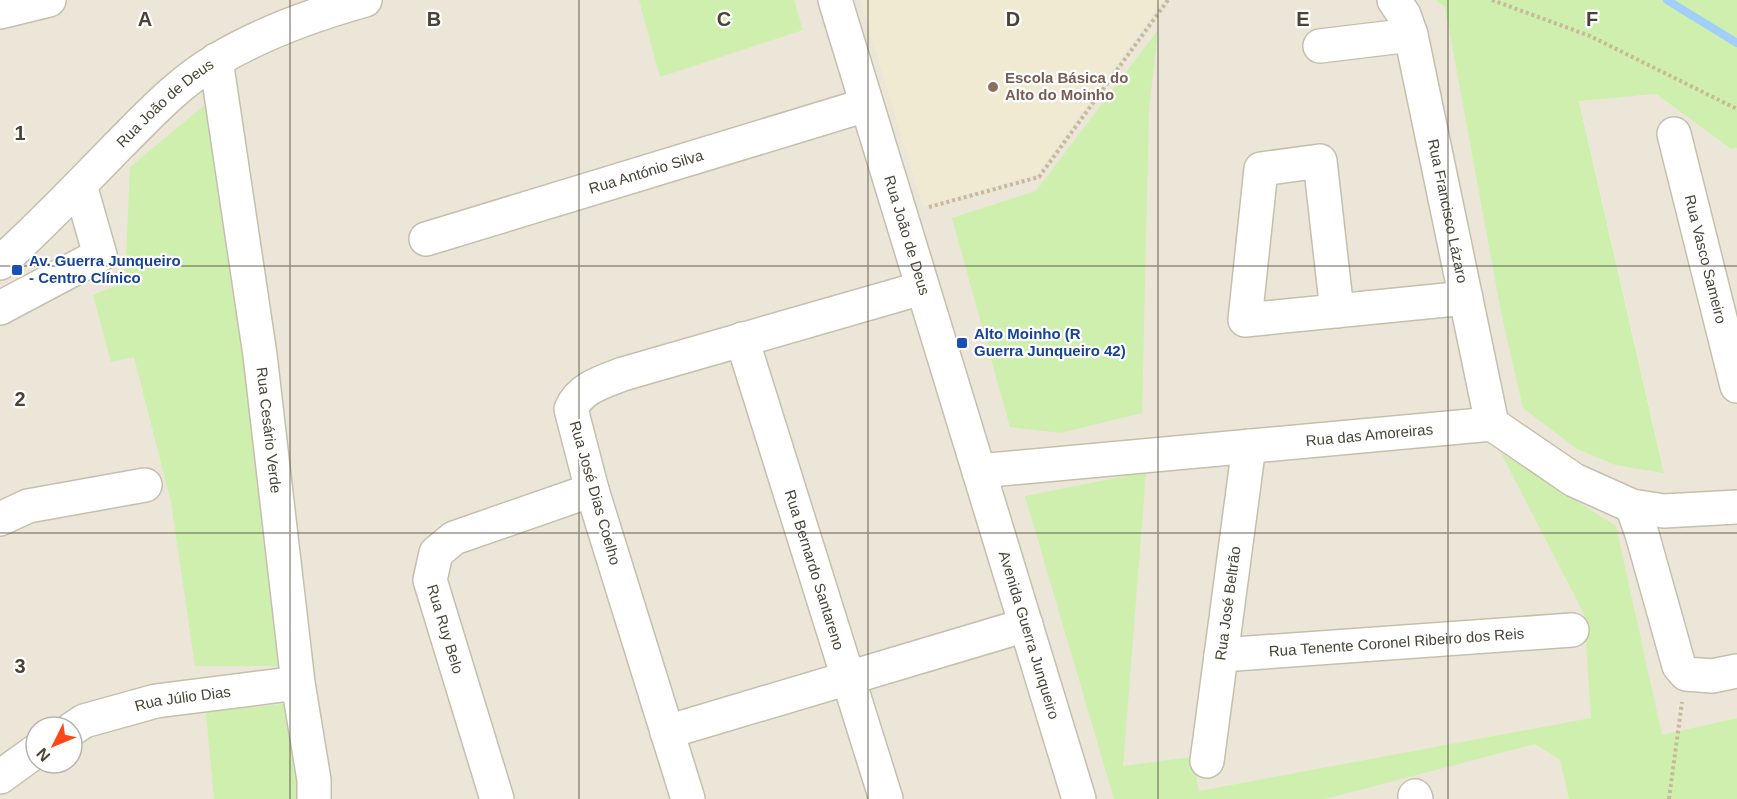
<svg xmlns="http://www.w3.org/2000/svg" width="1737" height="799" viewBox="0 0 1737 799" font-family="Helvetica,sans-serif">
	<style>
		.residential { fill: #ebe6d7; fill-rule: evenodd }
		.education { fill: #f1ead2 }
		.green { fill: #ceefae }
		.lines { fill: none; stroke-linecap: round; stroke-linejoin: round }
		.stream { stroke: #a0d0f9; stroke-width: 8 }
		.minor-casing { stroke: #c6bfad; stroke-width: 36 }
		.path { stroke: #c7b99a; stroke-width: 4; stroke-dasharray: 3 3; stroke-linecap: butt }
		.minor { stroke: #fff; stroke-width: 33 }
		.grid { fill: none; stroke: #4b4436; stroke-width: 1.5; stroke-opacity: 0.55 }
		.education-dot { fill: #8d6e63; stroke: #fff; stroke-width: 2 }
		.transit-dot { fill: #1a4fb4; stroke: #fff; stroke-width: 2 }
		.labels { text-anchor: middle; stroke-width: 4.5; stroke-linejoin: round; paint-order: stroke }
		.education-label { font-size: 15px; font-weight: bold; fill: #785e54; stroke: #fff; text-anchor: start }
		.street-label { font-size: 15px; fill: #4b4436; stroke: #fff }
		.transit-label { font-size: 15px; font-weight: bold; fill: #164399; stroke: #fff; text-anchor: start }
		.grid-label { font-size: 20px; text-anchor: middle; font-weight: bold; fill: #4b4436; stroke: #fff; stroke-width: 4.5; stroke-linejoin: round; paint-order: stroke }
	</style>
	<rect width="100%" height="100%" fill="#f6f3e9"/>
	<!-- residential -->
	<path class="residential" d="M 0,0 L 1435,0 L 1445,7 L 1664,472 L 1579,100 L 1656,94 L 1731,149 L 1737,148 L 1737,718 L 1561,760 L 1569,799 L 0,799 ZM 36,727 L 72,727 L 72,763 L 36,763 Z"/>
	<!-- education -->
	<path class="education" d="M 860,0 L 1163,0 L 1037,174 L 923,207 Z"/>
	<!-- green -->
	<path class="green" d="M 639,0 L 794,0 L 803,30 L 660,77 Z
		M 1435,0 L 1737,0 L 1737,148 L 1731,149 L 1656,94 L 1579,101 L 1664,473 L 1616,465 L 1577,449 L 1523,408 L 1501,312 L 1445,7 Z
		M 1158,30 L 1149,109 L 1142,413 L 1060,433 L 1010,427 L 952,218 L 1036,191 Z
		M 224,89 L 289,666 L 195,666 L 171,502 L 134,357 L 111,362 L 93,295 L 125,282 L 130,167 Z
		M 1501,453 L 1616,526 L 1662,735 L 1737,718 L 1737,799 L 1569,799 L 1560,760 L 1535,744 L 1325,799 L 1114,799 L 1025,496 L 1146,472 L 1123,766 L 1192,757 L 1199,791 L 1591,718 L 1584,614 Z
		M 284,704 L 292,730 L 300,799 L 214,799 L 206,712 Z"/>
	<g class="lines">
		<!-- stream -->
		<path class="stream" d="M 1667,0 L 1737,43"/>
		<!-- minor casing -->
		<g class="minor-casing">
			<g id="minor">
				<path id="s1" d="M 835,0 L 1079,799"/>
				<path id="s2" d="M 1394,0 L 1404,15 L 1411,35 L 1492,424"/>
				<path d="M 0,12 L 49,0"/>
				<path d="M 1320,46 L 1411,35"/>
				<path id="s3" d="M 216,60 L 260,355 L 298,683 L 314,780 L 314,799"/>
				<path id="s4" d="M 1674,134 L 1737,386"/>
				<path id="s5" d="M 426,239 L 866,105"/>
				<path id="s6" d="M 0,263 C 41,226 79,186 117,147 C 148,116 179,82 217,60 C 262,33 315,14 365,0"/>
				<path d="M 0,308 L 100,255 L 80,185"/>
				<path d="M 1337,311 L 1320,161 L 1261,169 L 1245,320 L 1466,298"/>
				<path id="s7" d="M 742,339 L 886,799"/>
				<path id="s8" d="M 979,471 L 1492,424 L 1574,480 L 1632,506 L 1664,511 L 1737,507"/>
				<path d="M 1632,506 L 1642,534 L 1679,666 L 1686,674 L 1712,676 L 1737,671"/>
				<path d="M 0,519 L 28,506 L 145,485"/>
				<path id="s9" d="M 1221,655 L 1572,630"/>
				<path id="s10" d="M 72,729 L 84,721 L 156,701 L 298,683"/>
				<path d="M 667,732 L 1026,625"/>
				<path id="s11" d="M 1207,761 L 1249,446"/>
				<path d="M 0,777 L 36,751"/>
				<path d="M 1415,796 L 1416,799"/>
				<path d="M 497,799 L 430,580 L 436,553 L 454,538 L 592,490"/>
				<path d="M 688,799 L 592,490 L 571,409 C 580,388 602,382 623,374 L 922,288"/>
			</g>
		</g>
		<!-- path -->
		<path class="path" d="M 1492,0 L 1590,36 L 1737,109
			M 929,207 L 1039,177 L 1168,0
			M 1669,799 L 1682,702"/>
		<!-- minor -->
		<use href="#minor" class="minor"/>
	</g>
	<!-- grid -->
	<path class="grid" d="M 290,0 L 290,799M 579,0 L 579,799M 868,0 L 868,799M 1158,0 L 1158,799M 1448,0 L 1448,799M 0,266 L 1737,266M 0,533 L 1737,533"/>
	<!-- markers -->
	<circle class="education-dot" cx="993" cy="87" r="6"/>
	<g class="transit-dot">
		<rect x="11" y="264" width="12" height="12" rx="3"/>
		<rect x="956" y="337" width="12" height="12" rx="3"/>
	</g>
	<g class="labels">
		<!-- education labels -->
		<g class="education-label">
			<text x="1005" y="83">Escola Básica do<tspan x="1005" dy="17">Alto do Moinho</tspan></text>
		</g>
		<!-- street labels -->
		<g class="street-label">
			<text dy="5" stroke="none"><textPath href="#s6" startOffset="230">Rua João de Deus</textPath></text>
			<text dy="5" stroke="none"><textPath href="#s5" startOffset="230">Rua António Silva</textPath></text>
			<text dy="5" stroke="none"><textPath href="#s2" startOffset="219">Rua Francisco Lázaro</textPath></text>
			<text dy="5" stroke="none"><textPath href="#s1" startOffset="246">Rua João de Deus</textPath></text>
			<text dy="5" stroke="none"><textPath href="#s4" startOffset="129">Rua Vasco Sameiro</textPath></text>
			<text dy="5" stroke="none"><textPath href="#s3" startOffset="374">Rua Cesário Verde</textPath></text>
			<text dy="5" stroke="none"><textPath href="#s8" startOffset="392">Rua das Amoreiras</textPath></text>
			<text transform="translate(595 493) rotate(74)" y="5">Rua José Dias Coelho</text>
			<text dy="5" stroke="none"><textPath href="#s7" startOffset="242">Rua Bernardo Santareno</textPath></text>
			<text dy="5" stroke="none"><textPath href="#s11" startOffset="159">Rua José Beltrão</textPath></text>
			<text transform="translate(445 629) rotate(73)" y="5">Rua Ruy Belo</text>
			<text dy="5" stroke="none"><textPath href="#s1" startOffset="664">Avenida Guerra Junqueiro</textPath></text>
			<text dy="5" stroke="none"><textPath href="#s9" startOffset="176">Rua Tenente Coronel Ribeiro dos Reis</textPath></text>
			<text dy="5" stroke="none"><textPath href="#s10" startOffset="116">Rua Júlio Dias</textPath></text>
		</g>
		<!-- transit labels -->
		<g class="transit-label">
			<text x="29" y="266">Av. Guerra Junqueiro<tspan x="29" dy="17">- Centro Clínico</tspan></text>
			<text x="974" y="339">Alto Moinho (R<tspan x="974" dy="17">Guerra Junqueiro 42)</tspan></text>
		</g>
	</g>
	<g class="grid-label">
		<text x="145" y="26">A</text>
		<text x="434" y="26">B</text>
		<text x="724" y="26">C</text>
		<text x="1013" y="26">D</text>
		<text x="1303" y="26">E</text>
		<text x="1592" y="26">F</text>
		<text x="20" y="140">1</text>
		<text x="20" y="406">2</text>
		<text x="20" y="673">3</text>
	</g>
	<!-- north arrow -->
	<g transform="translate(54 745) rotate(227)"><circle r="28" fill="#ffffff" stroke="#b7b4af" stroke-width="1.5"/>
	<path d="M0-4.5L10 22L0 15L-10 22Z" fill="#ff4718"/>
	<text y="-9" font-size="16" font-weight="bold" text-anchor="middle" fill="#4b4436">N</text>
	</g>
</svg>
